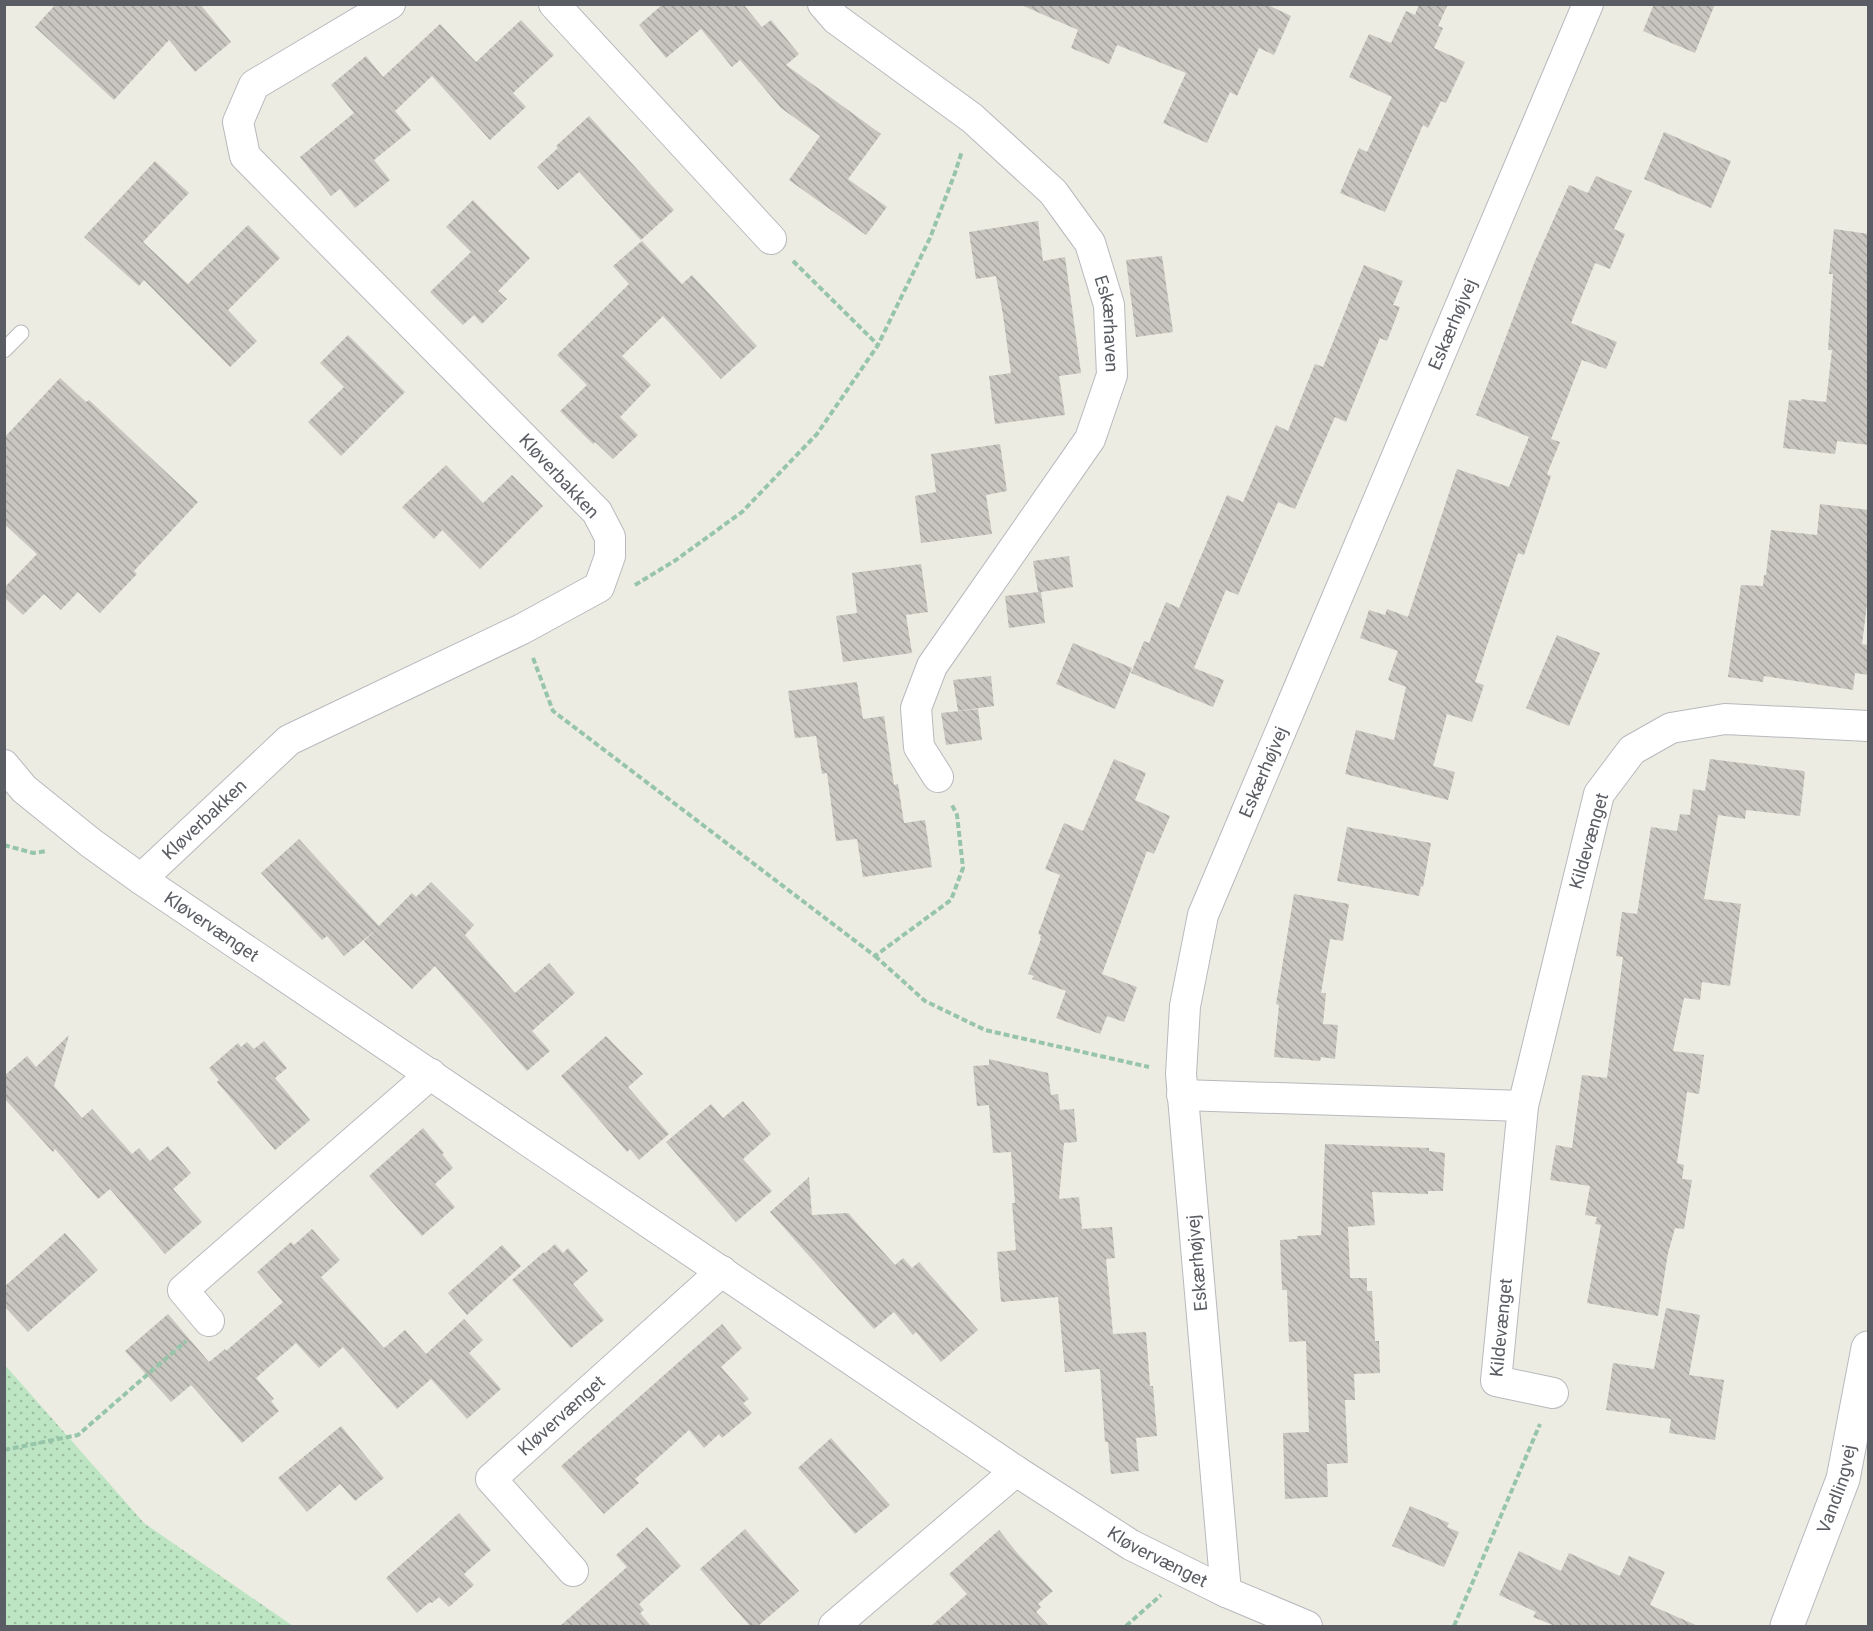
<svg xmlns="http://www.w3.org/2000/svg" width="1873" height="1631" viewBox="0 0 1873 1631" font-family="Roboto,sans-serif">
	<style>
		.grass { fill: url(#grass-dots) }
		.building { fill: url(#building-back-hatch) }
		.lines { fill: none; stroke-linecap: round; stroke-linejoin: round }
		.lane-casing { stroke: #b7b9be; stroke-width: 17 }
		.street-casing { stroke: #b7b9be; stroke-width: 32 }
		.secondary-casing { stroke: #b7bac0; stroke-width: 35 }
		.path { stroke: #97c5aa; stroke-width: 4; stroke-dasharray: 6 3; stroke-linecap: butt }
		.lane { stroke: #fff; stroke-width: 15 }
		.street { stroke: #fff; stroke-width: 30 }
		.secondary { stroke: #fff; stroke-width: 33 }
		.labels { text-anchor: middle; stroke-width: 4.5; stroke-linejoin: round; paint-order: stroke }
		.street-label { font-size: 18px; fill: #5a5d63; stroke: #fff }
	</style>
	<defs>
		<pattern id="grass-dots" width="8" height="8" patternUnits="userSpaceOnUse" patternTransform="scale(1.5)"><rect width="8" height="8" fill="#bee5c3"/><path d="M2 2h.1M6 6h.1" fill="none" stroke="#9dbda2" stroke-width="1.8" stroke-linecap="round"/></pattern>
		<pattern id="building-back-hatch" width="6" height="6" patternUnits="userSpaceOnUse" patternTransform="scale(1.5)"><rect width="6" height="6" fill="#c8c6bf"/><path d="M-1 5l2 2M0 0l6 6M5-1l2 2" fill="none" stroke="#a5a49f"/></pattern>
	</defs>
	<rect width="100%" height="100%" fill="#edece2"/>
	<!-- grass -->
	<path class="grass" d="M 4,1364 L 144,1523 L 293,1626 L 5,1626 Z"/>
	<!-- building -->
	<path class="building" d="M 56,4 L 200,4 L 231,42 L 195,72 L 169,40 L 114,100 L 35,27 Z
		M 663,4 L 743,4 L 762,27 L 771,20 L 799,54 L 786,65 L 881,134 L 848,179 L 887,207 L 866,235 L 789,180 L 820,136 L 781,108 L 740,60 L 732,67 L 701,29 L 666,58 L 639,25 Z
		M 1019,4 L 1266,4 L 1291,16 L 1274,55 L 1259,48 L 1237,96 L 1230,92 L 1207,143 L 1163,123 L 1186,73 L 1117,45 L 1109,64 L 1071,48 L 1078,30 Z
		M 1419,4 L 1448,4 L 1438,26 L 1443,28 L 1434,48 L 1465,62 L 1446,103 L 1441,101 L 1428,128 L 1423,125 L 1385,212 L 1340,193 L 1359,148 L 1367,152 L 1392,97 L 1349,77 L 1369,34 L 1391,43 L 1406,11 L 1415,15 Z
		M 1654,4 L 1715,4 L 1695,53 L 1643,31 Z
		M 521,20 L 554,55 L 513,93 L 526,107 L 490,140 L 432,76 L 395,111 L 411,130 L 374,160 L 390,180 L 355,208 L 340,189 L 331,196 L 300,157 L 354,113 L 331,85 L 366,56 L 383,77 L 440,24 L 476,62 Z
		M 589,116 L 674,210 L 641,240 L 579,172 L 558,190 L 537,167 L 558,148 L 556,146 Z
		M 1664,132 L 1731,161 L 1711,208 L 1644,179 Z
		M 155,161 L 189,193 L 143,242 L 188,284 L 248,225 L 280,258 L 228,310 L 257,341 L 230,367 L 144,280 L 139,286 L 84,237 Z
		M 1596,176 L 1632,191 L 1614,229 L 1625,234 L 1610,269 L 1595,263 L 1571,323 L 1617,342 L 1606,369 L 1582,360 L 1551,439 L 1560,442 L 1547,474 L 1551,476 L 1524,555 L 1518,553 L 1475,682 L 1484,685 L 1472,722 L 1447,714 L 1433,766 L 1455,772 L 1448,800 L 1345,774 L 1356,730 L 1394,740 L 1406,687 L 1388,680 L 1398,651 L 1360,638 L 1369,610 L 1385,615 L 1387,609 L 1408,617 L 1457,469 L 1509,487 L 1529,437 L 1476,415 L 1535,261 L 1569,185 L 1588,193 Z
		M 473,200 L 530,258 L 498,291 L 507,299 L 482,324 L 474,315 L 463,325 L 430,292 L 471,252 L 446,227 Z
		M 1038,221 L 1043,261 L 1065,257 L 1081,373 L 1059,376 L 1065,415 L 995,424 L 989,376 L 1011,373 L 1003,315 L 996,276 L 976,279 L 969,232 Z
		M 1834,229 L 1869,234 L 1869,445 L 1837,441 L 1835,454 L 1783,448 L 1789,400 L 1801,401 L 1801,399 L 1826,402 L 1832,350 L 1828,350 L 1833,274 L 1829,274 Z
		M 642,241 L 682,284 L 692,275 L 757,346 L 721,379 L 663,316 L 622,356 L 651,385 L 620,417 L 638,435 L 613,459 L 595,442 L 593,444 L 560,411 L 587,385 L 557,355 L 629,284 L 613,266 Z
		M 1162,256 L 1173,332 L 1136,337 L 1126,260 Z
		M 1364,265 L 1403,281 L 1393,305 L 1400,307 L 1387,341 L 1380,338 L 1346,422 L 1335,417 L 1295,509 L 1278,502 L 1238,595 L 1226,590 L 1194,668 L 1224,680 L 1213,707 L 1131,673 L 1144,641 L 1149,643 L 1166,602 L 1179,608 L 1227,495 L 1243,502 L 1276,425 L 1288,431 L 1315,364 L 1323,367 Z
		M 348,335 L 405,392 L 341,456 L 308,422 L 344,387 L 320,363 Z
		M 60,378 L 86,402 L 89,400 L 198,502 L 134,571 L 137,574 L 100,613 L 78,592 L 61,610 L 44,594 L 23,615 L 4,597 L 4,588 L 37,554 L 4,524 L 4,438 Z
		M 1000,444 L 1007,491 L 986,495 L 992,534 L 921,543 L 915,496 L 936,492 L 931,454 Z
		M 446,465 L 483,503 L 512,475 L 543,506 L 480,569 L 442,530 L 434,539 L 402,507 Z
		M 1820,504 L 1869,510 L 1869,589 L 1862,644 L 1869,645 L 1869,675 L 1855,673 L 1853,690 L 1764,676 L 1763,682 L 1728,677 L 1741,585 L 1763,586 L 1764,575 L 1766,575 L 1771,530 L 1817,535 Z
		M 1069,556 L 1073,587 L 1041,592 L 1045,623 L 1009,628 L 1005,596 L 1038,592 L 1033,561 Z
		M 921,564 L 928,612 L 906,615 L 912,653 L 843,662 L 836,616 L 857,613 L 852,573 Z
		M 1557,635 L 1600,653 L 1569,726 L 1526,708 Z
		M 1073,643 L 1132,668 L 1115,709 L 1056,684 Z
		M 991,676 L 994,706 L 958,711 L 953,680 Z
		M 857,682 L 863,719 L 884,716 L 894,785 L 898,784 L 904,823 L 925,820 L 932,867 L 863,877 L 857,839 L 836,841 L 827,773 L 822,774 L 816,736 L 795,738 L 788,691 Z
		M 978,709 L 982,740 L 946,745 L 941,713 Z
		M 1114,759 L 1146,773 L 1135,800 L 1170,816 L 1154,854 L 1147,851 L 1102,974 L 1137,987 L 1124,1022 L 1107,1016 L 1100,1034 L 1056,1018 L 1066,991 L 1032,979 L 1034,976 L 1028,974 L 1041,939 L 1040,938 L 1041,935 L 1038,934 L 1060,875 L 1045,869 L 1064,823 L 1083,831 Z
		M 1710,759 L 1804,771 L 1805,773 L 1800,816 L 1746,810 L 1745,819 L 1718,815 L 1704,899 L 1741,904 L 1730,986 L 1702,982 L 1700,1000 L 1684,998 L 1673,1051 L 1704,1055 L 1699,1094 L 1687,1092 L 1677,1163 L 1684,1165 L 1682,1179 L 1692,1180 L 1684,1229 L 1675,1228 L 1668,1253 L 1658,1316 L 1587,1303 L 1601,1225 L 1595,1224 L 1597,1217 L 1585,1215 L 1590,1186 L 1550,1180 L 1556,1145 L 1572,1148 L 1582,1075 L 1607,1078 L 1623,957 L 1616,956 L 1622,912 L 1637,914 L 1651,827 L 1677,831 L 1680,814 L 1690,815 L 1693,789 L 1705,791 Z
		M 1347,827 L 1431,843 L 1423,887 L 1421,886 L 1419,896 L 1337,881 Z
		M 299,839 L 379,926 L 412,893 L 416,897 L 431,882 L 474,925 L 465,935 L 515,993 L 549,963 L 575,993 L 532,1031 L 550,1051 L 527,1071 L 435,966 L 412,989 L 364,941 L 377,929 L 344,956 L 327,936 L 322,940 L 261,873 Z
		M 1294,894 L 1349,904 L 1343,941 L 1330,939 L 1321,993 L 1326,993 L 1323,1024 L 1338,1025 L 1335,1059 L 1321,1057 L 1320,1061 L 1274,1057 L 1279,1005 L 1276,1004 Z
		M 69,1035 L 54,1086 L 82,1118 L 92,1109 L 132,1154 L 139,1148 L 150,1161 L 168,1146 L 191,1173 L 173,1189 L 202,1222 L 165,1254 L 110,1189 L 98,1199 L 55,1149 L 53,1152 L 4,1098 L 4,1076 L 27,1056 L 36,1067 Z
		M 606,1036 L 643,1074 L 628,1087 L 669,1134 L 639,1160 L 630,1149 L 627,1152 L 561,1076 Z
		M 264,1041 L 287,1068 L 275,1078 L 310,1120 L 275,1150 L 217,1082 L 219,1080 L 209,1068 L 238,1043 L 241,1047 L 247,1042 L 254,1049 Z
		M 989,1059 L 1048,1073 L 1051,1095 L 1058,1094 L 1060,1110 L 1074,1109 L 1077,1142 L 1064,1143 L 1059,1199 L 1079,1197 L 1082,1229 L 1112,1227 L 1115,1258 L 1106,1259 L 1113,1334 L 1146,1332 L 1150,1386 L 1153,1386 L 1157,1436 L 1136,1438 L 1139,1471 L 1111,1474 L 1108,1442 L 1105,1442 L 1100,1369 L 1065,1372 L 1058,1297 L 1001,1302 L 997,1252 L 1016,1250 L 1012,1203 L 1015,1203 L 1011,1152 L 993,1153 L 989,1105 L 977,1106 L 973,1066 L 989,1065 Z
		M 743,1101 L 771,1134 L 743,1159 L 772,1191 L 736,1222 L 666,1142 L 711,1104 L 723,1118 Z
		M 423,1128 L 444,1153 L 442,1154 L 453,1168 L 435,1184 L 455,1207 L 422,1236 L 369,1176 Z
		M 1325,1144 L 1429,1148 L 1429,1151 L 1445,1153 L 1443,1191 L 1428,1191 L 1428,1194 L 1372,1192 L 1375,1225 L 1348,1227 L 1350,1278 L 1367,1278 L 1367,1291 L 1372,1291 L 1375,1341 L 1379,1341 L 1380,1373 L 1354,1374 L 1355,1400 L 1345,1400 L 1348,1463 L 1327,1464 L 1328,1497 L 1285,1499 L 1283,1433 L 1309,1432 L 1306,1341 L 1289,1342 L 1287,1290 L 1282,1290 L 1280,1240 L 1297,1239 L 1297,1236 L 1321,1235 Z
		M 809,1177 L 812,1215 L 848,1213 L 895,1265 L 903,1258 L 912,1268 L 919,1262 L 978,1330 L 941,1362 L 916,1332 L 913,1335 L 894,1312 L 874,1329 L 770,1212 Z
		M 312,1229 L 340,1260 L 321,1277 L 384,1348 L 405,1330 L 426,1354 L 464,1319 L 483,1340 L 469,1353 L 501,1389 L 467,1419 L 431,1379 L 397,1409 L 343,1347 L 319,1368 L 296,1343 L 256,1378 L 274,1399 L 271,1401 L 279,1411 L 242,1443 L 191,1385 L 171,1402 L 125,1351 L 168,1314 L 209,1362 L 225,1349 L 226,1351 L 283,1302 L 257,1272 L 291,1242 L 294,1245 Z
		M 65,1233 L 98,1270 L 28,1332 L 4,1306 L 4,1287 Z
		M 555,1244 L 563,1253 L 568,1248 L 588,1271 L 573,1284 L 604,1320 L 571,1348 L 512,1280 L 544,1252 L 545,1253 Z
		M 502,1245 L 521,1266 L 467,1315 L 448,1293 Z
		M 1666,1308 L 1700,1315 L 1689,1375 L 1724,1380 L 1715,1440 L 1669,1433 L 1671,1419 L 1606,1410 L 1613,1363 L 1654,1369 Z
		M 722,1324 L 742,1348 L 721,1367 L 749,1399 L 743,1403 L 752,1413 L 722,1438 L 719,1434 L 704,1448 L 689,1430 L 635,1479 L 639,1483 L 604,1514 L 561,1466 Z
		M 341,1426 L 384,1478 L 355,1501 L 340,1484 L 307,1512 L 278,1478 Z
		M 831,1438 L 890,1505 L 855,1534 L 798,1468 Z
		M 1410,1506 L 1449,1523 L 1447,1527 L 1459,1532 L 1444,1567 L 1392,1546 Z
		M 459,1513 L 491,1550 L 464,1574 L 474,1585 L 449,1607 L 439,1597 L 432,1603 L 430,1602 L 417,1613 L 386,1578 Z
		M 647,1527 L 681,1566 L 639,1604 L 644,1610 L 640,1613 L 651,1626 L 560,1626 L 627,1567 L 616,1555 Z
		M 745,1529 L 799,1591 L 758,1626 L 750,1626 L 700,1569 Z
		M 999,1530 L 1018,1554 L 1053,1591 L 1038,1604 L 1041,1607 L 1036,1612 L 1049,1626 L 931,1626 L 967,1594 L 949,1574 Z
		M 1519,1551 L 1561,1571 L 1569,1553 L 1620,1576 L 1629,1556 L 1665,1572 L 1650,1605 L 1698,1626 L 1555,1626 L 1533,1617 L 1536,1612 L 1499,1595 Z"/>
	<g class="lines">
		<!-- lane casing -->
		<g class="lane-casing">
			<path id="lane" d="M 4,350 L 21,333"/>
		</g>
		<!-- street casing -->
		<g class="street-casing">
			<g id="street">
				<path d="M 554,4 L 771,239"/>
				<path id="s1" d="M 823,4 L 836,19 L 972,118 L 1053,192 L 1090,243 L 1109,305 L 1112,375 L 1090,439 L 932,666 L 916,708 L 919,747 L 938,777"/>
				<path id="s2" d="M 4,765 L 24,789 L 91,843 L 141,879 L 1016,1471 L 1131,1545 L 1226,1592 L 1307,1626"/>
				<path id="s3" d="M 141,879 L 289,740 L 522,629 L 599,587 L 610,556 L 610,537 L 597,512 L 245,156 L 238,122 L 254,85 L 390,4"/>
				<path d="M 1182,1095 L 1523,1106"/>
				<path d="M 209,1321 L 183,1290 L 431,1074"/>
				<path id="s4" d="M 1553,1393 L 1496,1381 L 1523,1106 L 1599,794 L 1632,750 L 1671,728 L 1725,719 L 1868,726"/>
				<path id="s5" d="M 573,1571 L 491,1479 L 722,1271"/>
				<path id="s6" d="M 1226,1592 L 1181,1074 L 1185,1006 L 1203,915 L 1588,4"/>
				<path d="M 834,1626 L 1016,1471"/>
			</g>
		</g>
		<!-- secondary casing -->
		<g class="secondary-casing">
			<g id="secondary">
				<path id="s7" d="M 1787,1626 L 1843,1479 L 1868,1348"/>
			</g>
		</g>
		<!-- path -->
		<path class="path" d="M 793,261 L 878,345
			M 635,585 L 676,560 L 742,512 L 817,434 L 878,345 L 930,238 L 955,173 L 962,151
			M 533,658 L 553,711 L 875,956 L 951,900 L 963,868 L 957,815 L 952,805
			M 4,845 L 33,853 L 47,851
			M 875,956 L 925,1001 L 985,1030 L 1149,1067
			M 4,1450 L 78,1435 L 186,1341
			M 1126,1626 L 1161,1595
			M 1454,1626 L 1540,1424"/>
		<!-- lane -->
		<use href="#lane" class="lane"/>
		<!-- street -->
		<use href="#street" class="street"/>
		<!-- secondary -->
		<use href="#secondary" class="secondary"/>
	</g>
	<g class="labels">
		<!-- street labels -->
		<g class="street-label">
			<text dy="6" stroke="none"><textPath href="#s1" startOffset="444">Eskærhaven</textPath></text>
			<text dy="6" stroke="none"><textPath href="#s6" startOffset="1322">Eskærhøjvej</textPath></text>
			<text transform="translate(559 476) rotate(47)" y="6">Kløverbakken</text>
			<text dy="6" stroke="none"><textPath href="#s6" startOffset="836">Eskærhøjvej</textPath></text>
			<text dy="6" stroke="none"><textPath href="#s3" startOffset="87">Kløverbakken</textPath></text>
			<text transform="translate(1589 841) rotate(-74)" y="6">Kildevænget</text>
			<text dy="6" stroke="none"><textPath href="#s2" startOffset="264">Kløvervænget</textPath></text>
			<text transform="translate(1197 1263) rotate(-95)" y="6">Eskærhøjvej</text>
			<text dy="6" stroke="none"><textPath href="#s4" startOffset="112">Kildevænget</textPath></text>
			<text dy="6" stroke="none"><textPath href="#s5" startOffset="218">Kløvervænget</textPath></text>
			<text dy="6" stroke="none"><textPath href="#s7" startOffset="146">Vandlingvej</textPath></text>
			<text dy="6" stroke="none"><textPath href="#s2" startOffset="1401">Kløvervænget</textPath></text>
		</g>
	</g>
	<!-- border -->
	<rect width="1873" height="1631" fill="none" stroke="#5a5d63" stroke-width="12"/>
</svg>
